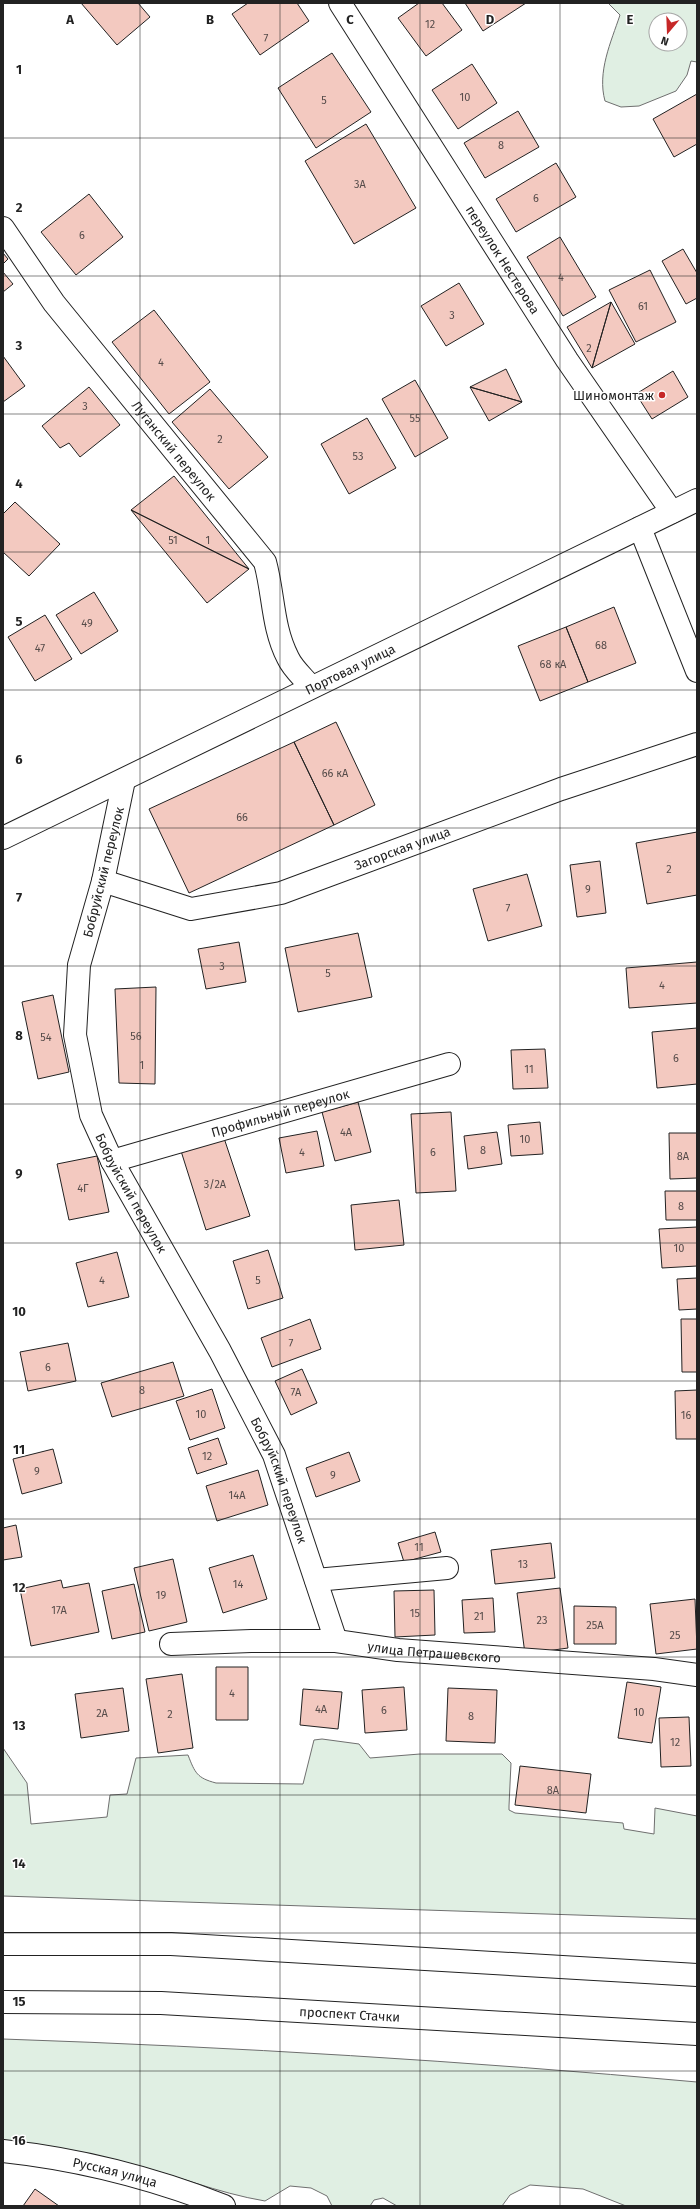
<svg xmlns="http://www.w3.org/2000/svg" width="700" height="2209" viewBox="0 0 700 2209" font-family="'Fira Sans',sans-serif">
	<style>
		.green { fill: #e0efe3; stroke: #6f6f6f; fill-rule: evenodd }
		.building { fill: #f3c9c0; stroke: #222 }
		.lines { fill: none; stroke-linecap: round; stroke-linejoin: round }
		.street-casing { stroke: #222; stroke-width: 24 }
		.primary-casing { stroke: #222; stroke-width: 24 }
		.street { stroke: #fff; stroke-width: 22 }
		.primary { stroke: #fff; stroke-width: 22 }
		.grid { fill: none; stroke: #222; stroke-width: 1; stroke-opacity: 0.55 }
		.poi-dot { fill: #c62828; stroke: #fff; stroke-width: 1.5 }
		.labels { text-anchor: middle; stroke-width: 3; stroke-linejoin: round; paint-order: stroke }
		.number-label { font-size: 11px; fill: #564c4a }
		.street-label { font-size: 13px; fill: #222; stroke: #fff }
		.poi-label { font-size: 13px; fill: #222; stroke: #fff; text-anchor: end }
		.grid-label { font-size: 13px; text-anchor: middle; font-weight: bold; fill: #222; stroke: #fff; stroke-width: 3; stroke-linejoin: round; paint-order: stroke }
	</style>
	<rect width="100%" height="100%" fill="#fff"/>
	<!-- green -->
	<path class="green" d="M 608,3 L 697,3 L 697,62 L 691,61 L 687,75 L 676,91 L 639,106 L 621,107 L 605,101 C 597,72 611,42 620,15 ZM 656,20 L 680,20 L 680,44 L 656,44 Z
		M 322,1739 L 359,1744 L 370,1758 L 420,1754 L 502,1754 L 511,1763 L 509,1806 L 509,1810 L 515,1813 L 623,1823 L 624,1829 L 654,1834 L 655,1808 L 697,1816 L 697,1919 L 3,1896 L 3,1748 L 27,1783 L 31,1824 L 107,1817 L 110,1795 L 127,1794 L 136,1758 L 188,1755 C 195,1773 197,1778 216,1783 L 303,1784 L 314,1740 Z
		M 3,2039 C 235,2047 466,2061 697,2082 L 697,2206 L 626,2206 L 583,2189 L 530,2185 L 510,2195 L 502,2206 L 397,2206 L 383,2198 L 374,2200 L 370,2206 L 332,2206 L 327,2196 L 311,2188 L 290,2186 L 265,2201 C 217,2193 173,2174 127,2163 C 86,2153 45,2146 3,2141 Z"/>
	<!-- building -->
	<path class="building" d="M 81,3 L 138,3 L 150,17 L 117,45 Z
		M 248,3 L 297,3 L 309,21 L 260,55 L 232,14 Z
		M 419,3 L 442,3 L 462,30 L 426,56 L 398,18 Z
		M 465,3 L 526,3 L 483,31 Z
		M 332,53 L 371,112 L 316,148 L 278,88 Z
		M 472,64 L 497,103 L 458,129 L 432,90 Z
		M 697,94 L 697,144 L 674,157 L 653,119 Z
		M 518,111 L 539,147 L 485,178 L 464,143 Z
		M 366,124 L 416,208 L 354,244 L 305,161 Z
		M 556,163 L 576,197 L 516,232 L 496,199 Z
		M 89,194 L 123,237 L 76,275 L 41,232 Z
		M 560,237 L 596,297 L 563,316 L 527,257 Z
		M 683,249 L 697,273 L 697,298 L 686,304 L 662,261 Z
		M 3,253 L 8,259 L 3,264 Z
		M 650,270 L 676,322 L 636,342 L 609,290 Z
		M 3,272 L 13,284 L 3,292 Z
		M 459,283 L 484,324 L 446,346 L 421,306 Z
		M 611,302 L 635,344 L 592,368 Z
		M 611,302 L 592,368 L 567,327 Z
		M 154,310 L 210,382 L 169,414 L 112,342 Z
		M 3,356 L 25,386 L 3,402 Z
		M 506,369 L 522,402 L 470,387 Z
		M 673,371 L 688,397 L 652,419 L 636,394 Z
		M 415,380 L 448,438 L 415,457 L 382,399 Z
		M 89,387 L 120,425 L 80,457 L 69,443 L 60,448 L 42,426 Z
		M 470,387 L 522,402 L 489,421 Z
		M 210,389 L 268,457 L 229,489 L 172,422 Z
		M 367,418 L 396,468 L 349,494 L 321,444 Z
		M 174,476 L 249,569 L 131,510 Z
		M 15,502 L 60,544 L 29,576 L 3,552 L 3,514 Z
		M 131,510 L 249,569 L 207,603 Z
		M 94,592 L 118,631 L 81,654 L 56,615 Z
		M 614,607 L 636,663 L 588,682 L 566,627 Z
		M 45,615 L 72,659 L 35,681 L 8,637 Z
		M 566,627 L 588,682 L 540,701 L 518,646 Z
		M 336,722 L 375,805 L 334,825 L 294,742 Z
		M 294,742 L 334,825 L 189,893 L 149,809 Z
		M 697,832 L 697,895 L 647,904 L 636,843 Z
		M 600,861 L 606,913 L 577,917 L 570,865 Z
		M 527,874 L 542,926 L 488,941 L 473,889 Z
		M 358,933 L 372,997 L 298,1012 L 285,948 Z
		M 239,942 L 246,982 L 206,989 L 198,949 Z
		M 697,962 L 697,1003 L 629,1008 L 626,968 Z
		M 156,987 L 155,1084 L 119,1083 L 115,989 Z
		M 53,995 L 69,1072 L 38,1079 L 22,1002 Z
		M 697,1028 L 697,1084 L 657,1088 L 652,1032 Z
		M 545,1049 L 548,1088 L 513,1089 L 511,1050 Z
		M 358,1102 L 371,1152 L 335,1161 L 322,1112 Z
		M 451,1112 L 456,1191 L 416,1193 L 411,1114 Z
		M 540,1122 L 543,1154 L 511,1156 L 508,1125 Z
		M 317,1131 L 324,1166 L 286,1173 L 279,1138 Z
		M 497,1132 L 502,1164 L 468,1169 L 464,1136 Z
		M 669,1133 L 697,1133 L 697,1178 L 670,1179 Z
		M 224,1138 L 250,1216 L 206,1230 L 181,1151 Z
		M 97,1156 L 109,1212 L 69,1220 L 57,1164 Z
		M 665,1191 L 697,1191 L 697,1220 L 666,1220 Z
		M 399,1200 L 404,1245 L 355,1250 L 351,1205 Z
		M 697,1227 L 697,1266 L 662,1268 L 659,1229 Z
		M 268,1250 L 283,1298 L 248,1309 L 233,1261 Z
		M 117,1252 L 129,1297 L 88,1307 L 76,1263 Z
		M 697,1278 L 697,1309 L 679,1310 L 677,1279 Z
		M 310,1319 L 321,1349 L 272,1367 L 261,1338 Z
		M 681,1319 L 697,1319 L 697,1372 L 682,1372 Z
		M 68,1343 L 76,1381 L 28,1391 L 20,1352 Z
		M 173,1362 L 184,1396 L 112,1417 L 101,1383 Z
		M 302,1369 L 317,1403 L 291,1415 L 275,1381 Z
		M 212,1389 L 225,1428 L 190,1440 L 176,1401 Z
		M 697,1390 L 697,1439 L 676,1439 L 675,1391 Z
		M 218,1438 L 227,1464 L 197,1474 L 188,1448 Z
		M 53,1449 L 62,1483 L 22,1494 L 13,1459 Z
		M 349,1452 L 360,1481 L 316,1497 L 306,1468 Z
		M 258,1470 L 268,1505 L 217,1521 L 206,1486 Z
		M 16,1525 L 22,1557 L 3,1560 L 3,1528 Z
		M 435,1532 L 441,1552 L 404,1562 L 398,1543 Z
		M 551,1543 L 555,1578 L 495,1584 L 491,1550 Z
		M 253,1555 L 267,1599 L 223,1613 L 209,1568 Z
		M 173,1559 L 187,1622 L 149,1631 L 134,1568 Z
		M 61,1580 L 63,1588 L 89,1583 L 99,1632 L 31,1646 L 20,1589 Z
		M 134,1584 L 145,1632 L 112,1639 L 102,1591 Z
		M 560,1588 L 568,1648 L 525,1654 L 517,1593 Z
		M 434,1590 L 435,1635 L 395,1637 L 394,1591 Z
		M 493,1598 L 495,1632 L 464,1633 L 462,1600 Z
		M 695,1599 L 697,1649 L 656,1654 L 650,1604 Z
		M 574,1606 L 616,1607 L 616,1644 L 574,1644 Z
		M 216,1667 L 248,1667 L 248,1720 L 216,1720 Z
		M 182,1674 L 193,1748 L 158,1753 L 146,1679 Z
		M 627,1682 L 661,1687 L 652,1743 L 618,1738 Z
		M 404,1687 L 407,1730 L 365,1733 L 362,1690 Z
		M 123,1688 L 129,1731 L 81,1738 L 75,1694 Z
		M 448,1688 L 497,1690 L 495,1743 L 446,1741 Z
		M 303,1689 L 342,1692 L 338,1729 L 300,1725 Z
		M 689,1717 L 691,1766 L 661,1767 L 659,1718 Z
		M 520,1766 L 591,1774 L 586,1813 L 515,1805 Z
		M 35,2189 L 59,2206 L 23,2206 Z"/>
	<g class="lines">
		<!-- street casing -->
		<g class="street-casing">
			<g id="street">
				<path id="s1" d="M 340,3 L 567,360 L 672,512"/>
				<path id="s2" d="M 3,228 L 54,303 L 265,562 C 274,595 272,627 288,658 C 293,669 304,678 311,687"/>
				<path d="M 640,528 L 697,671"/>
				<path id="s3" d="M 124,780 L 103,881 L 79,965 L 75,1035 L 91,1115 L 112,1161 L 220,1351 L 274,1455 L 336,1641"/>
				<path id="s4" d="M 103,881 L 191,909 L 281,893 L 561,789 L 697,744"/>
				<path id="s5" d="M 112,1161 L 449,1064"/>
				<path d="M 316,1580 L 447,1568"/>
				<path id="s6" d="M 171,1644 L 251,1641 L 336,1641 L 398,1650 L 654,1669 L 697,1675"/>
				<path id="s7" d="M 3,2151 C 78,2159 153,2178 224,2206"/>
			</g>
		</g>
		<!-- primary casing -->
		<g class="primary-casing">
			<g id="primary">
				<path id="s8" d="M 3,838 L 697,500"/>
				<path d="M 3,1944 L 171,1944 L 697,1975"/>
				<path id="s9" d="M 3,2002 L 161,2003 L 697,2034"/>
			</g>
		</g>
		<!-- street -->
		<use href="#street" class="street"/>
		<!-- primary -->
		<use href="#primary" class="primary"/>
	</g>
	<!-- grid -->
	<path class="grid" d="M 140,3 L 140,2206M 280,3 L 280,2206M 420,3 L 420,2206M 560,3 L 560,2206M 3,138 L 697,138M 3,276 L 697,276M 3,414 L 697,414M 3,552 L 697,552M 3,690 L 697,690M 3,828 L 697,828M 3,966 L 697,966M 3,1104 L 697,1104M 3,1243 L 697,1243M 3,1381 L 697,1381M 3,1519 L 697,1519M 3,1657 L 697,1657M 3,1795 L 697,1795M 3,1933 L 697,1933M 3,2071 L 697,2071"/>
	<!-- markers -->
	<circle class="poi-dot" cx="662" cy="395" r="4"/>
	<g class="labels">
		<!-- number labels -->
		<g class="number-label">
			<text x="430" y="28">12</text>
			<text x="266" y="42">7</text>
			<text x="465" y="101">10</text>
			<text x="324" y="104">5</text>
			<text x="501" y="149">8</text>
			<text x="360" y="188">3А</text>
			<text x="536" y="202">6</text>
			<text x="82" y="239">6</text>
			<text x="561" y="281">4</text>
			<text x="643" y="310">61</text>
			<text x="452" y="319">3</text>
			<text x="589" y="352">2</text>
			<text x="161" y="366">4</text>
			<text x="85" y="410">3</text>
			<text x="415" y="422">55</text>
			<text x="220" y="443">2</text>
			<text x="358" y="460">53</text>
			<text x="173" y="544">51</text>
			<text x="208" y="544">1</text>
			<text x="87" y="627">49</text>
			<text x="601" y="649">68</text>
			<text x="40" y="652">47</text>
			<text x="553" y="668">68 кА</text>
			<text x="335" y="777">66 кА</text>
			<text x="242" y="821">66</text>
			<text x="669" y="873">2</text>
			<text x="588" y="893">9</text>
			<text x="508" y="912">7</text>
			<text x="222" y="970">3</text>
			<text x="328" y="977">5</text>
			<text x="662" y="989">4</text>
			<text x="136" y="1040">56</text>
			<text x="46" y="1041">54</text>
			<text x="676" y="1062">6</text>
			<text x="142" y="1069">1</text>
			<text x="529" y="1073">11</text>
			<text x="346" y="1136">4А</text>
			<text x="525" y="1143">10</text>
			<text x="483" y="1154">8</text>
			<text x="302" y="1156">4</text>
			<text x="433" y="1156">6</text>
			<text x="683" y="1160">8А</text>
			<text x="215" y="1188">3/2А</text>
			<text x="83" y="1192">4Г</text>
			<text x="681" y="1210">8</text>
			<text x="679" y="1252">10</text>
			<text x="102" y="1284">4</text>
			<text x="258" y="1284">5</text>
			<text x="291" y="1347">7</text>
			<text x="48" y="1371">6</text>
			<text x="142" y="1394">8</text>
			<text x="296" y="1396">7А</text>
			<text x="201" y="1418">10</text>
			<text x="686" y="1419">16</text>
			<text x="207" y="1460">12</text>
			<text x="37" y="1475">9</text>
			<text x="333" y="1479">9</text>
			<text x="237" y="1499">14А</text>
			<text x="419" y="1551">11</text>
			<text x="523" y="1568">13</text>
			<text x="238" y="1588">14</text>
			<text x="161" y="1599">19</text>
			<text x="59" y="1614">17А</text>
			<text x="415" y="1617">15</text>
			<text x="479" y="1620">21</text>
			<text x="542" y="1624">23</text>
			<text x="595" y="1629">25А</text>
			<text x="675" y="1639">25</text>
			<text x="232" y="1697">4</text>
			<text x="321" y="1713">4А</text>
			<text x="384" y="1714">6</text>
			<text x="639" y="1716">10</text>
			<text x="102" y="1717">2А</text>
			<text x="170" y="1718">2</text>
			<text x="471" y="1720">8</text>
			<text x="675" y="1746">12</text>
			<text x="553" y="1794">8А</text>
		</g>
		<!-- street labels -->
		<g class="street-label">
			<text dy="5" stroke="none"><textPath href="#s1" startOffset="304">переулок Нестерова</textPath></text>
			<text dy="5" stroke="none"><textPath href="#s2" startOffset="281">Луганский переулок</textPath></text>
			<text dy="5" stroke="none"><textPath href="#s8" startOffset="386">Портовая улица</textPath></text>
			<text dy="5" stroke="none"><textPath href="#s4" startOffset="313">Загорская улица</textPath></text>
			<text transform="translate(103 872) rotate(-76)" y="5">Бобруйский переулок</text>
			<text dy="5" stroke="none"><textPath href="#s5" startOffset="175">Профильный переулок</textPath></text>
			<text dy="5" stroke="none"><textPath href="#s3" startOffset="430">Бобруйский переулок</textPath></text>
			<text dy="5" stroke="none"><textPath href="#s3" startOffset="754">Бобруйский переулок</textPath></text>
			<text dy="5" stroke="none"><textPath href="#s6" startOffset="264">улица Петрашевского</textPath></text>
			<text dy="5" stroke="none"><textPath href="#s9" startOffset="347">проспект Стачки</textPath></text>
			<text dy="5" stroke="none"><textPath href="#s7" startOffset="114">Русская улица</textPath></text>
		</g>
		<!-- poi labels -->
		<g class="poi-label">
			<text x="654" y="400">Шиномонтаж</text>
		</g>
	</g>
	<g class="grid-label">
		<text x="70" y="24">A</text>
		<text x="210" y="24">B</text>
		<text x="350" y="24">C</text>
		<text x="490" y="24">D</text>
		<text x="630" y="24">E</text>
		<text x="19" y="74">1</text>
		<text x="19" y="212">2</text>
		<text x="19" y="350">3</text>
		<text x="19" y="488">4</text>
		<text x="19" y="626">5</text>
		<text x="19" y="764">6</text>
		<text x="19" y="902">7</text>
		<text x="19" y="1040">8</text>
		<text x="19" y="1178">9</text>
		<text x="19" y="1316">10</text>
		<text x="19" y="1454">11</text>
		<text x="19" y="1592">12</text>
		<text x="19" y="1730">13</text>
		<text x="19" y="1868">14</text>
		<text x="19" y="2006">15</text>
		<text x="19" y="2145">16</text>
	</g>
	<!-- border -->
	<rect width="700" height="2209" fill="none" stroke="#222222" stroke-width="8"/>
	<!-- north arrow -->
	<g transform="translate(668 32) rotate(199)"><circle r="19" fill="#ffffff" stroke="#a7a7a7"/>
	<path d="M0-3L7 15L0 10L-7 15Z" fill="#c62828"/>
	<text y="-6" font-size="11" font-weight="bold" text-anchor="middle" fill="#222222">N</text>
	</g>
</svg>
